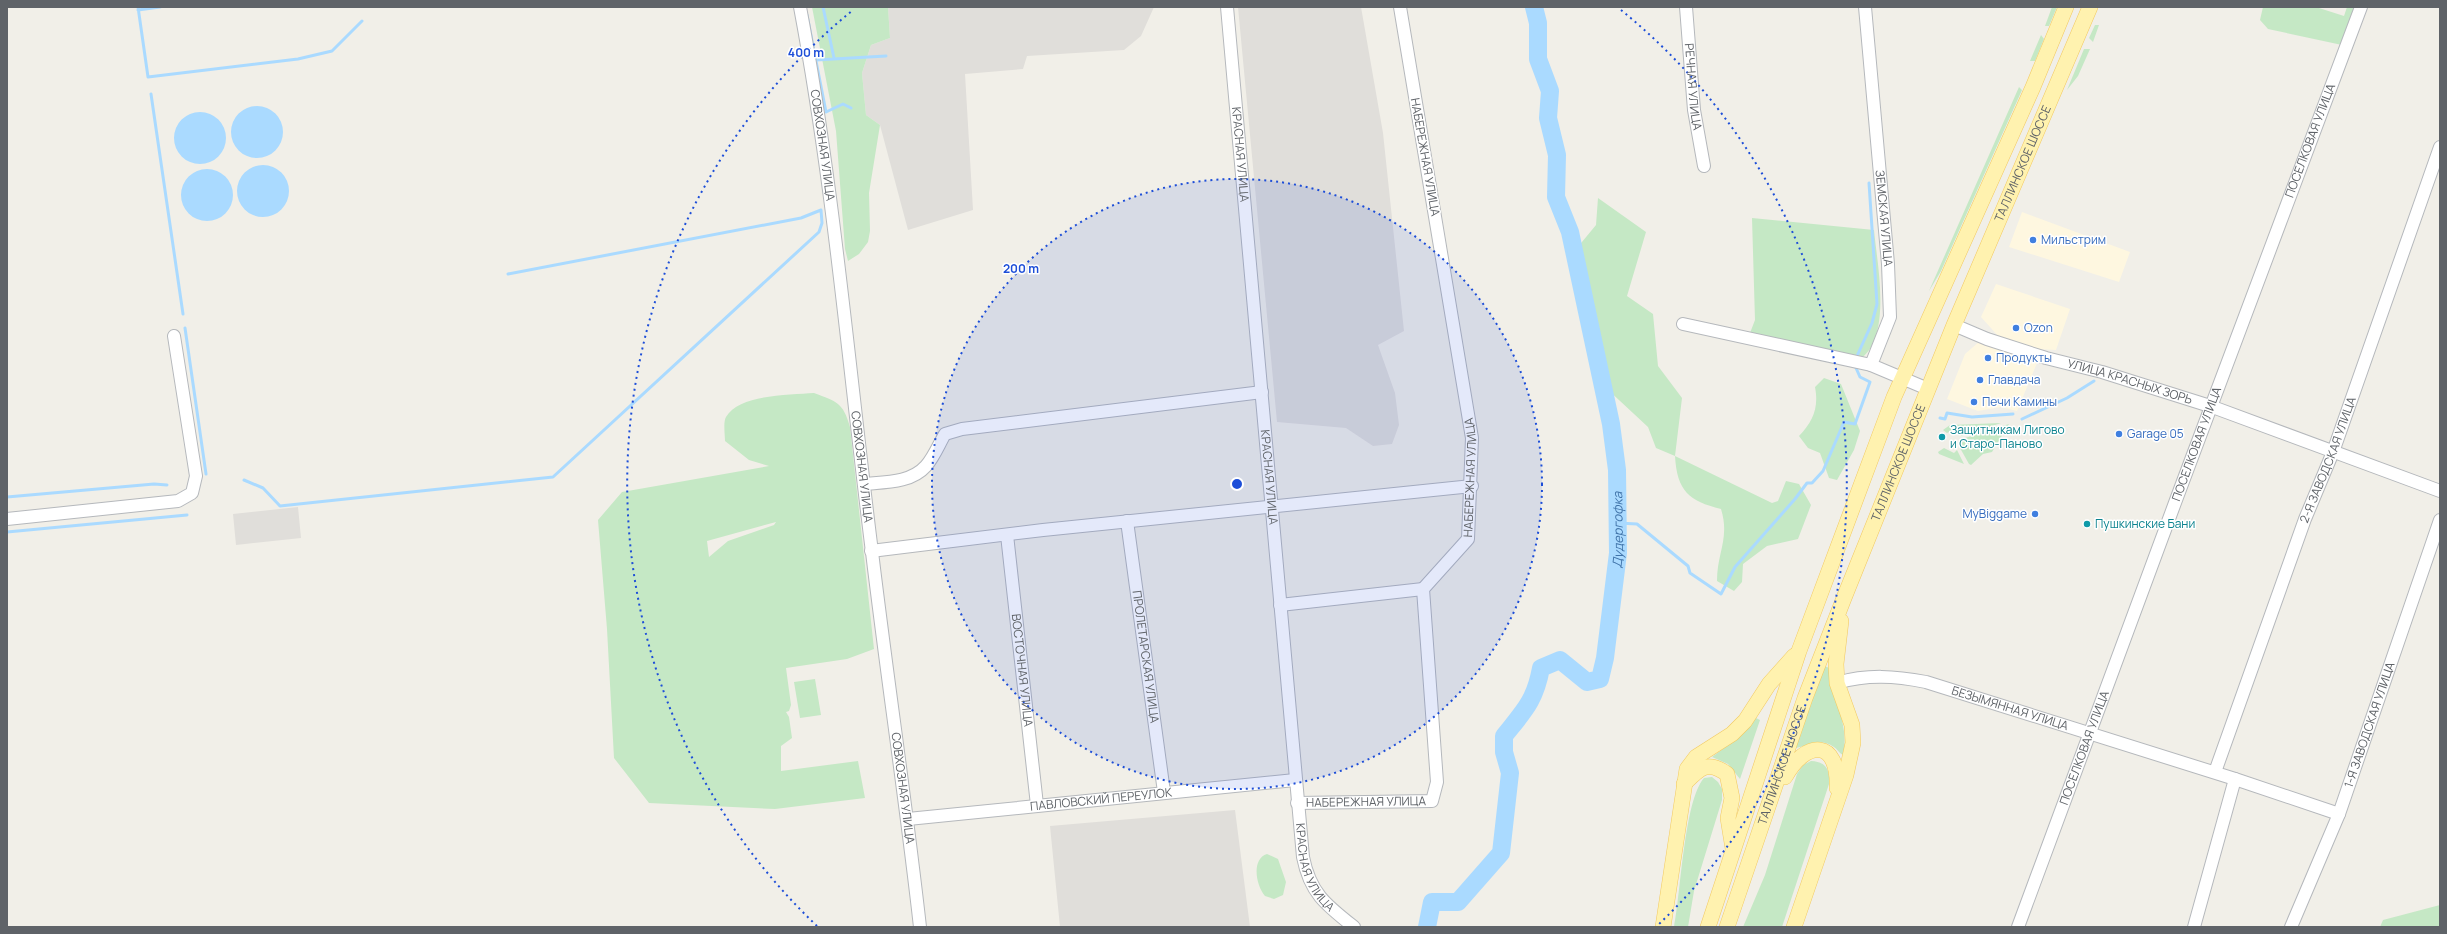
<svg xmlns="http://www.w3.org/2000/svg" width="2447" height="934" viewBox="0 0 2447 934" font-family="Manrope,sans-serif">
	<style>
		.commercial { fill: #fef7e0 }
		.industrial { fill: #e0deda }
		.green { fill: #c5e8c5; fill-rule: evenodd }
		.water { fill: #aadaff }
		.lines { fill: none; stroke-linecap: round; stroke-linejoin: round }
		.stream { stroke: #aadaff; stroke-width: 3 }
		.river { stroke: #aadaff; stroke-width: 18 }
		.minor-casing { stroke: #b5b8bc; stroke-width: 14 }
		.major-casing { stroke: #f2c960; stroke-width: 16 }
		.minor { stroke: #fff; stroke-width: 12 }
		.major { stroke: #fff2af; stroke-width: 15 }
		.ring { fill: none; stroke: #1d4ed8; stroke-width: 2; stroke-dasharray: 2 4 }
		.shop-dot { fill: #3f7fe0; stroke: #fff; stroke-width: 1.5 }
		.culture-dot { fill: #0f9aa8; stroke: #fff; stroke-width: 1.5 }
		.labels { text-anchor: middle; stroke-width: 3; stroke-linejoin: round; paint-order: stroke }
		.street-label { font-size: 12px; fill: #5f6368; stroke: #fff }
		.shop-label { font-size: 12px; fill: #366cbe; stroke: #fff; text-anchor: start }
		.culture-label { font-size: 12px; fill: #0d838f; stroke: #fff; text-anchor: start }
		.water-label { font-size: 13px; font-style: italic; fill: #4174aa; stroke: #fff }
		.centre { fill: #1d4ed8; stroke: #fff; stroke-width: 2 }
		.ring-label { font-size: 12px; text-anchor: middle; font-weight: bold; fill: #1d4ed8; stroke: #fff; stroke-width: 3; stroke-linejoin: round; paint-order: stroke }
	</style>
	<rect width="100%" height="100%" fill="#f1efe8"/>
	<!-- commercial -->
	<path class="commercial" d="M 2022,212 L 2130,252 L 2119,282 L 2009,247 Z
		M 1996,284 L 2070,309 L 2056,350 L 2037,349 L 1999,337 L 1981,317 Z
		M 1980,341 L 2037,363 L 2017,411 L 2001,407 L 1978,411 L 1947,399 L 1965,354 Z"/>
	<!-- industrial -->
	<path class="industrial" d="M 888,7 L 1154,7 L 1141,36 L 1124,50 L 1027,56 L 1023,69 L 965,74 L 973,210 L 908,230 L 880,125 L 866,115 L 862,73 L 871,45 L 890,38 Z
		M 1238,7 L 1361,7 L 1383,133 L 1404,331 L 1378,345 L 1395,393 L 1399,425 L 1392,444 L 1373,446 L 1346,428 L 1277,422 Z
		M 298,507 L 301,538 L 236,545 L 233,514 Z
		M 1235,810 L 1250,927 L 1060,927 L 1050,826 Z"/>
	<!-- green -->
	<path class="green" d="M 812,7 L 888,7 L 890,38 L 871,45 L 862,73 L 866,115 L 880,125 L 869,193 L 870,231 L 868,242 L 859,254 L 848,261 L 845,249 L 836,131 Z
		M 2052,7 L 2057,7 L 2049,26 L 2045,26 Z
		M 2263,7 L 2328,7 L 2319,8 L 2344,16 L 2347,7 L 2357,7 L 2342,45 L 2268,29 L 2260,20 Z
		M 2095,25 L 2099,25 L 2093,42 L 2089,38 Z
		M 2041,35 L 2044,39 L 2035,61 L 2030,61 Z
		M 2084,49 L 2090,49 L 2078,76 L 2067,90 Z
		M 2019,87 L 2022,90 L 1941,271 L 1929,291 Z
		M 1598,198 L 1646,232 L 1627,296 L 1653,314 L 1658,366 L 1682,398 L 1675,456 L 1772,503 L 1778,501 L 1786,481 L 1799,484 L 1811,505 L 1798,539 L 1767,546 L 1743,564 L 1742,582 L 1734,591 L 1717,581 C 1717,552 1730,538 1721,509 C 1689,501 1677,491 1675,456 L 1656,448 L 1648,427 L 1605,387 L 1577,248 L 1596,225 Z
		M 1752,218 L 1874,230 C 1877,264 1893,338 1859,360 L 1750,333 L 1755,320 Z
		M 1824,378 L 1841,384 L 1860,431 L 1854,450 L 1837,480 L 1829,478 L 1820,453 L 1808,448 L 1799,436 C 1813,421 1819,408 1815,387 Z
		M 814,393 C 837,402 843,402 850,427 L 874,649 L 847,659 L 786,668 L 791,705 L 789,711 L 786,712 L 789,717 L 792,738 L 781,746 L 781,771 L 858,761 L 865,798 L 775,809 L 649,803 L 614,758 L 607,629 L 598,520 L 622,492 L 769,466 L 749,460 L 725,441 C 725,435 723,422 726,417 C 739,394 790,395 814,393 ZM 776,522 L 774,525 L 728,541 L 709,557 L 707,541 Z
		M 2001,423 L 1962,436 L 1953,430 L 1947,433 L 1943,430 L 1950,425 Z
		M 2009,424 L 1992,452 L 1983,454 L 1971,465 L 1969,464 L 1960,448 L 1962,439 Z
		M 1944,448 L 1954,453 L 1957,450 L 1964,464 L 1939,454 L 1938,452 Z
		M 1825,666 L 1829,668 C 1832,698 1850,724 1843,755 C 1839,753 1837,749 1834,747 C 1820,737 1809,745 1796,748 L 1795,746 Z
		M 815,679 L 821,715 L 800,718 L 794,682 Z
		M 1756,718 L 1760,720 L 1740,779 L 1728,764 L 1712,757 L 1735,740 Z
		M 1811,761 C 1826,762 1830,769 1829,784 L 1782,927 L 1743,927 L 1765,875 L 1797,774 L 1803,765 Z
		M 1712,777 L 1718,782 L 1722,789 L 1722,800 L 1694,891 L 1688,927 L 1674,927 C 1681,892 1684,801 1704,778 Z
		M 1267,854 L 1278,859 L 1286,882 L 1283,895 L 1274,899 L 1265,896 C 1256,886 1251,859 1267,854 Z
		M 2440,905 L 2440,927 L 2380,927 L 2383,920 Z"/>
	<!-- water -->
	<path class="water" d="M231 132a26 26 0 1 1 52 0a26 26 0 1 1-52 0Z
		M174 138a26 26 0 1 1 52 0a26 26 0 1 1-52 0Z
		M237 191a26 26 0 1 1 52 0a26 26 0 1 1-52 0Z
		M181 195a26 26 0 1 1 52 0a26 26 0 1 1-52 0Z"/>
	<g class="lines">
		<!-- stream -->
		<path class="stream" d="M 138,7 L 148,77 L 298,59 L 332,51 L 362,21
			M 823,7 L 834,58
			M 138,10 L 160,7
			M 807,15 L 826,112 L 843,104 L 851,108
			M 816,60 L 886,56
			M 151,94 L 183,314
			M 185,328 L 206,474
			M 1857,356 L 1872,323 L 1877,304 L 1869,183
			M 1940,418 L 1945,419 L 1947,413 L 1972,417 L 2013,414
			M 2022,419 L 2067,398 L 2094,381
			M 244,480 L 263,488 L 280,506 L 553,477 L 819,232 L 822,223 L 821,210 L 801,218 L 508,274
			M 7,497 L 154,484 L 167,485
			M 1618,523 L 1637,524 L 1688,566 L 1690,573 L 1721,594 L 1735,567 L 1795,499 L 1807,483 L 1812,483 L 1823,471 L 1844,422 L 1855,424 L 1870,382 L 1860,377 L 1856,368
			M 7,532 L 187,515"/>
		<!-- river -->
		<path class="river" id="s1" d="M 1427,927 L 1432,902 L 1458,902 L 1501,853 L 1510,773 L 1504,752 L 1504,736 C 1524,711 1535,701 1541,668 L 1560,660 L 1587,682 L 1600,679 L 1605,658 L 1618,553 L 1617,470 L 1611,424 L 1570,232 L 1556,197 L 1557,155 L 1548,118 L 1550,91 L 1538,59 L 1538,23 L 1534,7"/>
		<!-- minor casing -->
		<g class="minor-casing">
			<g id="minor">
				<path id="s2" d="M 800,7 C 834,187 849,370 872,552 C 887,677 906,802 920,927"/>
				<path id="s3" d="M 1227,7 L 1303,857 C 1310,893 1326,905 1354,927"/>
				<path id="s4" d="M 1686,7 L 1694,110 L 1704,166"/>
				<path id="s5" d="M 1865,7 L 1888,264 L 1890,317 L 1871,365 L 1928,389"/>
				<path d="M 1683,324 L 1871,365"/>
				<path id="s6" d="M 1954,325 L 1987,339 L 2046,358 L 2102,372 L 2210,406 L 2440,491"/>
				<path d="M 864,484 C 885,482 911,483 926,466 C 934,457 939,444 945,434 L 962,429 L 1262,392"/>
				<path d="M 7,519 L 178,501 L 192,493 L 196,476 L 174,336"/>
				<path id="s7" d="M 1127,521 L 1164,792"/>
				<path id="s8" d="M 1007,535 L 1037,805"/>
				<path d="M 871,551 L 1043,530 L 1472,486"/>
				<path d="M 1280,605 L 1423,589"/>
				<path id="s9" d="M 1837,683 C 1868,674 1895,676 1926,682 L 2235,779 L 2339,814"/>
				<path id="s10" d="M 2215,772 L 2305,519 L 2333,452 L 2440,147"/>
				<path id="s11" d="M 1297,803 L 1432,801 L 1437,782 L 1423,589 L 1468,539 L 1472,438 L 1400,7"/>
				<path id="s12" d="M 908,819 L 1295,780"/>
				<path id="s13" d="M 2018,927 C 2132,620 2244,313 2361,7"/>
				<path d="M 2194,927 L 2235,779"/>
				<path id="s14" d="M 2291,927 L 2339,814 L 2440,520"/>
			</g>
		</g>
		<!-- major casing -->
		<g class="major-casing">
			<g id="major">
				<path d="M 1785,777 C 1806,739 1839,739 1837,788"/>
				<path d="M 1684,784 C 1699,769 1707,759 1727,774 L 1732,798 L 1728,818 L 1733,849"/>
				<path d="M 1663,927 L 1687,769 L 1696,757 L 1732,734 L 1745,721 L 1769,684 L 1794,656"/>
				<path d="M 1708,927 L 1799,651 L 1894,397 L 2033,87 L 2066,7"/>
				<path id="s15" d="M 1727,927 L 1805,698 L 1844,598 L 1954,325 L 2090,7"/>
				<path d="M 1794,927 L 1846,775 L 1853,743 L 1852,725 L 1837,683 L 1836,664 L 1841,621"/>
			</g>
		</g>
		<!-- minor -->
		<use href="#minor" class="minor"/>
		<!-- major -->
		<use href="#major" class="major"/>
	</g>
	<!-- distance rings -->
	<circle cx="1237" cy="484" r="305" fill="#1d4ed8" fill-opacity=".12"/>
	<g class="ring">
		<circle cx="1237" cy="484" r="305"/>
		<path d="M817 926A610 610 0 0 1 853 10M1621 10A610 610 0 0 1 1657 926"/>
	</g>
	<!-- markers -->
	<g class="shop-dot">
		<circle cx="2033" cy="240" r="4"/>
		<circle cx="2016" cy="328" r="4"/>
		<circle cx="1988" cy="358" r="4"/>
		<circle cx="1980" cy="380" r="4"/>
		<circle cx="1974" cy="402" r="4"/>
		<circle cx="2119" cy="434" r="4"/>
		<circle cx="2035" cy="514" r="4"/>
	</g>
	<g class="culture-dot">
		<circle cx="1942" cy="437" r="4"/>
		<circle cx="2087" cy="524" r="4"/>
	</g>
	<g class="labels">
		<!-- street labels -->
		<g class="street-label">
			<text dy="4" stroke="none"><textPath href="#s4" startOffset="80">РЕЧНАЯ УЛИЦА</textPath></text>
			<text dy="4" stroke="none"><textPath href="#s13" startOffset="839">ПОСЕЛКОВАЯ УЛИЦА</textPath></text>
			<text dy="4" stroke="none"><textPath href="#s2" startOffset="140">СОВХОЗНАЯ УЛИЦА</textPath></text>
			<text dy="4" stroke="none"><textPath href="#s3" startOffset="148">КРАСНАЯ УЛИЦА</textPath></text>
			<text transform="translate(1425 157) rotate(80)" y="4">НАБЕРЕЖНАЯ УЛИЦА</text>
			<text dy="4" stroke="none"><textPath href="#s15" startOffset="819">ТАЛЛИНСКОЕ ШОССЕ</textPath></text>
			<text dy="4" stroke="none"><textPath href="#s5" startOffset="212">ЗЕМСКАЯ УЛИЦА</textPath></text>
			<text dy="4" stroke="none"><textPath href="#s6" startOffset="185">УЛИЦА КРАСНЫХ ЗОРЬ</textPath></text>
			<text dy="4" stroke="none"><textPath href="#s13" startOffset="515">ПОСЕЛКОВАЯ УЛИЦА</textPath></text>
			<text dy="4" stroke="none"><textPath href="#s10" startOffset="332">2-Я ЗАВОДСКАЯ УЛИЦА</textPath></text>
			<text dy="4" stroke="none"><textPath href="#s15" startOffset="495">ТАЛЛИНСКОЕ ШОССЕ</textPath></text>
			<text dy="4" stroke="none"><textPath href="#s2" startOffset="464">СОВХОЗНАЯ УЛИЦА</textPath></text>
			<text dy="4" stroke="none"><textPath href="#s3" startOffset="472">КРАСНАЯ УЛИЦА</textPath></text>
			<text dy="4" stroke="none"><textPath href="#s11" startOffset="477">НАБЕРЕЖНАЯ УЛИЦА</textPath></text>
			<text dy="4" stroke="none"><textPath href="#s7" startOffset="137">ПРОЛЕТАРСКАЯ УЛИЦА</textPath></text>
			<text dy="4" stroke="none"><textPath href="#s8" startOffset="136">ВОСТОЧНАЯ УЛИЦА</textPath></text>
			<text dy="4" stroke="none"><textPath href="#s9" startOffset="178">БЕЗЫМЯННАЯ УЛИЦА</textPath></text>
			<text dy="4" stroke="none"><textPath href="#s14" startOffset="217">1-Я ЗАВОДСКАЯ УЛИЦА</textPath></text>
			<text dy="4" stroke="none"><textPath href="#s13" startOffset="191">ПОСЕЛКОВАЯ УЛИЦА</textPath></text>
			<text dy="4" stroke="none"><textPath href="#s15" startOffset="171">ТАЛЛИНСКОЕ ШОССЕ</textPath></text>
			<text dy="4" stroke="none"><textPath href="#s2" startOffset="788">СОВХОЗНАЯ УЛИЦА</textPath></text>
			<text dy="4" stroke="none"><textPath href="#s12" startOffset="194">ПАВЛОВСКИЙ ПЕРЕУЛОК</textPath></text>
			<text dy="4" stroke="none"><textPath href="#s11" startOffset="69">НАБЕРЕЖНАЯ УЛИЦА</textPath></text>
			<text dy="4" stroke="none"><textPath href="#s3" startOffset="867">КРАСНАЯ УЛИЦА</textPath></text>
		</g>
		<!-- shop labels -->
		<g class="shop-label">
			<text x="2041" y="244">Мильстрим</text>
			<text x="2024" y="332">Ozon</text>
			<text x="1996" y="362">Продукты</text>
			<text x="1988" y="384">Главдача</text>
			<text x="1982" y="406">Печи Камины</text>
			<text x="2127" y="438">Garage 05</text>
			<text x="2027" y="518" text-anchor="end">MyBiggame</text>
		</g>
		<!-- culture labels -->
		<g class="culture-label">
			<text x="1950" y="434">Защитникам Лигово<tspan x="1950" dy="14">и Старо-Паново</tspan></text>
			<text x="2095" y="528">Пушкинские Бани</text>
		</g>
		<!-- water labels -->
		<g class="water-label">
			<text dy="5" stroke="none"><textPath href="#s1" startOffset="533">Дудергофка</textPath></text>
		</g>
	</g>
	<circle cx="1237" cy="484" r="6" class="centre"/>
	<g class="ring-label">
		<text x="806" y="57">400 m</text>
		<text x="1021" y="273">200 m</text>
	</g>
	<!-- border -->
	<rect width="2447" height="934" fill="none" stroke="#5f6368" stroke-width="16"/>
</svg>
